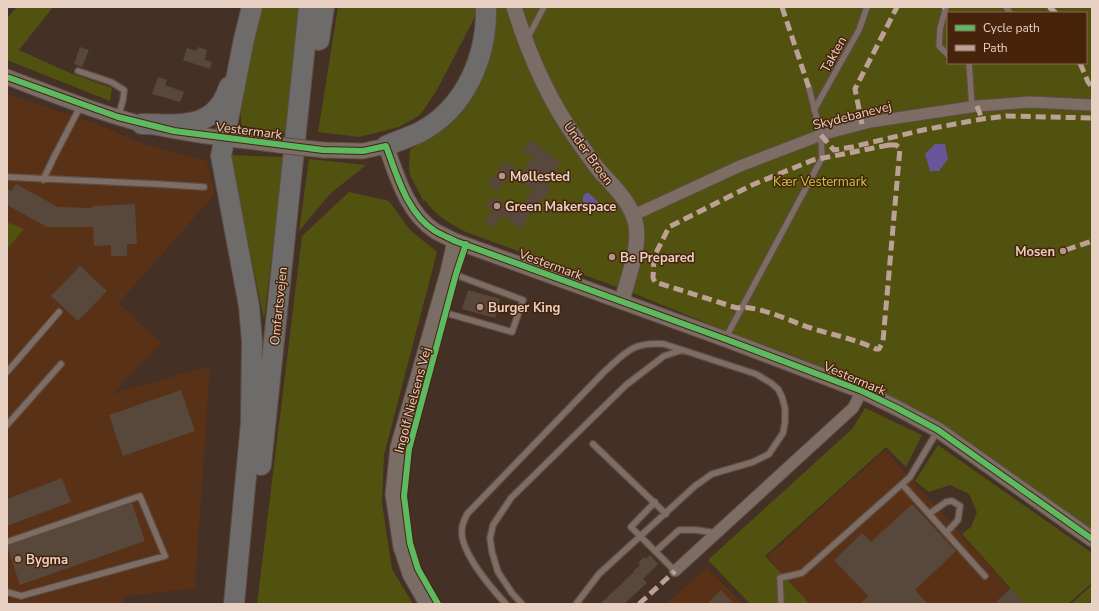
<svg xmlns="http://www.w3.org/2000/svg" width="1099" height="611" viewBox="0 0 1099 611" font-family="'Nunito Sans',sans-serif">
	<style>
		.built { fill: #593116 }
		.green { fill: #515110; fill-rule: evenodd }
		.water { fill: #675699 }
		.building { fill: #58483b }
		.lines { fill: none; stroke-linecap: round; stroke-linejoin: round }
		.lane-casing { stroke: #5e4d43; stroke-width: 8 }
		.street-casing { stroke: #5e4d43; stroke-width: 13 }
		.secondary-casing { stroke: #5e4d43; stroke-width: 17 }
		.highway-casing { stroke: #5e4d43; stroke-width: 22 }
		.lane { stroke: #7e6d64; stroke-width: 5.5 }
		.street { stroke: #7e6d64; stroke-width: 11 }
		.secondary { stroke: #7a6d65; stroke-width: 15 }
		.highway { stroke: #6e6c6a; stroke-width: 20 }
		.secondary-bridge-casing { stroke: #5e4d43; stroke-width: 17; stroke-linecap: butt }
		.secondary-bridge { stroke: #7a6d65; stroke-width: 15 }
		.quiet { stroke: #bda197; stroke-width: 5; stroke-dasharray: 10 5; stroke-linecap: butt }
		.cycleway-casing { stroke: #47230b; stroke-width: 8 }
		.cycleway { stroke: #5cba63; stroke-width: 6 }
		.poi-dot { fill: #af988b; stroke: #47230b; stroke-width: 1.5 }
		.labels { text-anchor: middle; stroke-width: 3; stroke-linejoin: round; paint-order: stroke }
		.street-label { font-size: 13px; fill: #e8d0c3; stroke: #47230b }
		.poi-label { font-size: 13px; font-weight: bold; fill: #e8d0c3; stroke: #47230b; text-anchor: start }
		.park-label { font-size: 13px; fill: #c3c94d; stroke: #47230b }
	</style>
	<rect width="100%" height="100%" fill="#443024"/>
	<!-- built -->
	<path class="built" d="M 7,94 L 97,124 L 141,143 L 207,161 L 215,194 L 119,303 L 161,343 L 112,394 L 210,366 L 195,588 L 123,597 L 123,604 L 7,604 Z
		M 885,450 L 1022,602 L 1020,604 L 809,604 L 767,557 Z
		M 707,567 L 743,604 L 666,604 Z"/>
	<!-- green -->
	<path class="green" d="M 17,7 L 53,7 L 19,50 L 70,73 L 112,88 L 110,101 L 7,60 L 7,18 Z
		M 260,7 L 301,7 L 288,135 L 241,125 L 241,93 Z
		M 338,7 L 477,7 L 478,11 L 437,90 L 420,115 L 399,127 L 359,137 L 318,132 Z
		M 495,7 L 1092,7 L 1092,529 L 978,449 L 870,387 L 802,359 L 729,332 L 625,290 L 466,232 C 451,224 434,215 425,200 L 424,202 L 410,175 L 409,167 L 410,150 L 418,144 L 489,59 L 496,27 ZM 948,13 L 1086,13 L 1086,63 L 948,63 Z
		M 230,155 L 284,157 L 264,320 Z
		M 309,159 L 366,165 L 330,194 L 299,231 Z
		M 349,192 L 389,201 L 410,230 L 437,252 L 384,455 L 382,503 L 392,569 L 413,604 L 257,604 L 302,236 Z
		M 7,222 L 24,229 L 7,249 Z
		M 865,408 L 922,435 L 906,467 L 886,447 L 765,556 L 810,604 L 750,604 L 708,560 L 852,429 Z
		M 938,445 L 1092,553 L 1092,583 L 1068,604 L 1020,604 L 1022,601 L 962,534 L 971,527 L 977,512 L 969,494 L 950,485 L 929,492 L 915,481 Z
		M 1092,585 L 1092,604 L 1071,604 Z"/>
	<!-- water -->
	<path class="water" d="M 935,144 L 945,144 L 948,159 L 939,171 L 930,171 L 925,154 Z
		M 586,193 L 589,193 L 601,205 L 600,209 L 597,212 L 594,212 L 583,202 L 583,196 Z"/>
	<!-- building -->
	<path class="building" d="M 80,47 L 89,50 L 82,67 L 74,64 Z
		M 198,47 L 207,50 L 205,60 L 212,62 L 210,69 L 183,60 L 187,48 L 196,51 Z
		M 158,77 L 167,80 L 165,85 L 184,92 L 180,102 L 152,94 Z
		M 531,140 L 561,163 L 546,184 L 551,188 L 520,229 L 502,215 L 493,228 L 485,222 L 493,211 L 486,206 L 494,196 L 516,212 L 533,191 L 511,174 L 497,191 L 488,184 L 506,161 L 521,173 L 533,158 L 523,151 Z
		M 16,184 L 58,207 L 92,208 L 92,206 L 135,204 L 137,244 L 127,244 L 127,256 L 111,256 L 111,245 L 94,246 L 93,227 L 47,227 L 7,205 L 7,189 L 11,191 Z
		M 80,266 L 107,291 L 78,321 L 51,296 Z
		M 468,290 L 500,299 L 495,318 L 462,309 Z
		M 181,390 L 195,431 L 123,456 L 109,415 Z
		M 62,478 L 71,502 L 7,526 L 7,499 Z
		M 132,503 L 145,541 L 20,585 L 7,546 Z
		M 912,504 L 956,551 L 915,590 L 928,604 L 860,604 L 868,596 L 834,560 L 862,533 L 871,542 Z
		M 650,555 L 658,564 L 643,579 L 647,583 L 624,604 L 600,604 L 634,572 L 633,571 L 640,565 L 638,563 L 644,557 L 646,559 Z
		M 1011,588 L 1025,604 L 994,604 Z
		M 721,590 L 734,604 L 707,604 Z"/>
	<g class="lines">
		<!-- lane casing -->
		<g class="lane-casing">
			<path id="lane" d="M 946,7 L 940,29 L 939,46 L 948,55
				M 1006,7 L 1010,13
				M 527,39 L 544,7
				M 969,63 L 972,106
				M 78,71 L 111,82 L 124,90 L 123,100 L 118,117
				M 814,110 L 859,30 L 867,7
				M 7,177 L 157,184 L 204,187
				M 43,180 L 54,157 L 81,105
				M 439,311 L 512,332 L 523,300 L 448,272
				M 725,339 L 822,158 L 821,135 L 809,88
				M 7,372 L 59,312
				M 7,425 L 61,364
				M 593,444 L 666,514
				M 902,484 L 985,576
				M 655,502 L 631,527 L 675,571
				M 929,514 L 946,502 L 952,501 L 960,506 L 958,520 L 946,533
				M 7,542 L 140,496 L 165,556 L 21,596 L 7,592
				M 656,551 L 679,530 L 696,530 L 716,533
				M 506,604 C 492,589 459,551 462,529 C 462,524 465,519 467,514 L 604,372 C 626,352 632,342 664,344 L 756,374 L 771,383 L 778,389 L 782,397 L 785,408 L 785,422 L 783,433 L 769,454 L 753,462 L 712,474 L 695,486 L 599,574 L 576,604
				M 522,604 L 512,593 L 498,572 L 492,552 L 490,538 L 493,525 L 511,498 L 626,385 L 664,356 L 682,350
				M 781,604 L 780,578 L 802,573 L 910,477 L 938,430"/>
		</g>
		<!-- street casing -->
		<g class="street-casing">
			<path id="street" d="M 634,215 L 740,166 L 821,135 L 870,122 L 977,106 L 1030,102 L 1092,105
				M 675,571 L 853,408 L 862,391"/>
		</g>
		<!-- secondary casing -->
		<g class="secondary-casing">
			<path id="secondary" d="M 514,7 C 529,56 550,103 580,144 C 586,152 592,161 598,169 C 610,183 626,197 633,215 C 644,240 628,276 622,301
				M 7,77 C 52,94 96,112 142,124 C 187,135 232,139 278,145
				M 323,150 L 363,151 L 386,146 C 397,176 407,213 435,231 C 442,235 449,238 455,241 L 725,339 L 862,391 L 897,408 L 938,430 L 1092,539
				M 427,604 L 410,574 L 401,547 L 393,494 L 398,447 L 448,272 L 455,241"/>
		</g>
		<!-- highway casing -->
		<g class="highway-casing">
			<path id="highway" d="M 319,40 L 324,7
				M 142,124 C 179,124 215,131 229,87
				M 386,146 C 397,141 410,137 420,132 C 466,108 487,56 486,7
				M 261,465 L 309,7
				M 234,604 L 251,423 L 252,341 L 249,306 L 221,156 L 244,39 L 252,7"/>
		</g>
		<!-- lane -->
		<use href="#lane" class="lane"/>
		<!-- street -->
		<use href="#street" class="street"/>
		<!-- secondary -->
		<use href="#secondary" class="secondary"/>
		<!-- highway -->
		<use href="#highway" class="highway"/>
		<!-- secondary-bridge casing -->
		<g class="secondary-bridge-casing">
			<path id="secondary-bridge" d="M 278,145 L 323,150"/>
		</g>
		<!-- secondary-bridge -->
		<use href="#secondary-bridge" class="secondary-bridge"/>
		<!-- quiet -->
		<path class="quiet" d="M 782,7 L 809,88
			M 944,7 L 945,8
			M 1049,7 L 1056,13
			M 1080,63 L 1088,82 L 1092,87
			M 977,106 L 982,119
			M 862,124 L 855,89 L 897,7
			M 821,135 L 834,150 L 852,147 L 923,130 L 982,119 L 1006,116 L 1092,118
			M 889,145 L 896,145 L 900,148 L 883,341 L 879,349 L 876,349 C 855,339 833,335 811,328 C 792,322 756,304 737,308 L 655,282 L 653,278 L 654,257 L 669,227 L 752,185 L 813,160 Z
			M 1066,250 L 1092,241
			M 639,604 L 675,571"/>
		<!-- cycleway casing -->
		<g class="cycleway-casing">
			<path id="cycleway" d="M 7,77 L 118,117 L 174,131 L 323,150 L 363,151 L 386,146 C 397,176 407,213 435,231 C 442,235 449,238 455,241 L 725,339 L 862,391 L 897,408 L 938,430 L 1092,539
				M 438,604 L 418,569 L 410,543 L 404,496 L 409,449 L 456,274 L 466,244"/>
		</g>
		<!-- cycleway -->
		<use href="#cycleway" class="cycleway"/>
	</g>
	<!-- markers -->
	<g class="poi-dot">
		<circle cx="502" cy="176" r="4"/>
		<circle cx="497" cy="206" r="4"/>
		<circle cx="1063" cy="251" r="4"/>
		<circle cx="612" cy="257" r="4"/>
		<circle cx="480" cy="307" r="4"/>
		<circle cx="18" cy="559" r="4"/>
	</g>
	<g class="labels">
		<!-- street labels -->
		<g class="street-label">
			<text transform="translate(833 54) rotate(-61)" y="5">Takten</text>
			<text transform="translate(852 115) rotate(-14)" y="5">Skydebanevej</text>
			<text transform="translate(249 130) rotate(7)" y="5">Vestermark</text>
			<text transform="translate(589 153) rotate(54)" y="5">Under Broen</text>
			<text transform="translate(551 264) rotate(20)" y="5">Vestermark</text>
			<text transform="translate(278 306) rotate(-84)" y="5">Omfartsvejen</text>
			<text transform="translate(855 378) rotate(23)" y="5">Vestermark</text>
			<text transform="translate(412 400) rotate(-75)" y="5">Ingolf Nielsens Vej</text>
		</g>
		<!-- poi labels -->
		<g class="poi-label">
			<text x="510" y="181">Møllested</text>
			<text x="505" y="211">Green Makerspace</text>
			<text x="1055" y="256" text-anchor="end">Mosen</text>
			<text x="620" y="262">Be Prepared</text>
			<text x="488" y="312">Burger King</text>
			<text x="26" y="564">Bygma</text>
		</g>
		<!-- park labels -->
		<g class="park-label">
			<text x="820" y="186">Kær Vestermark</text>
		</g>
	</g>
	<!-- border -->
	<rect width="1099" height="611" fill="none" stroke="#e8d0c3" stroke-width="16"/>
	<!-- legend -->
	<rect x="947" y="12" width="140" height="52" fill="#47230b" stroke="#876855"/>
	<rect x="955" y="25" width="20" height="6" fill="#5cba63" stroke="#876855"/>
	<text x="983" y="32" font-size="12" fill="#e8d0c3">Cycle path</text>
	<rect x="955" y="45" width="20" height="6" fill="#bda197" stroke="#876855"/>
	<text x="983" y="52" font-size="12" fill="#e8d0c3">Path</text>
</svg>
